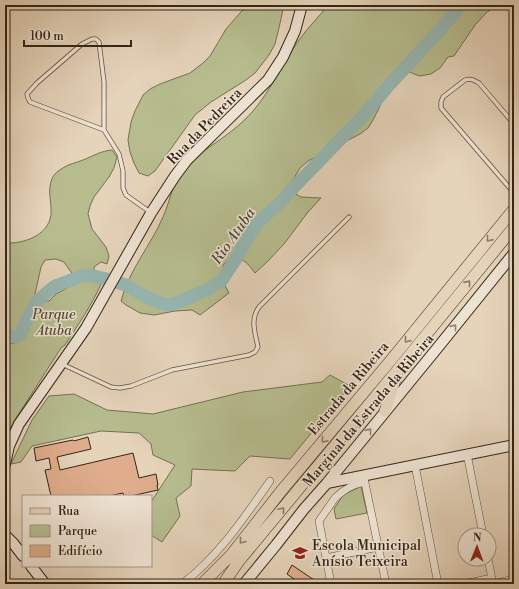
<svg xmlns="http://www.w3.org/2000/svg" width="519" height="589" viewBox="0 0 519 589" font-family="'Libre Bodoni',serif">
	<style>
		.green { fill: #b6bc8e; stroke: #747152; fill-rule: evenodd }
		.lines { fill: none; stroke-linecap: round; stroke-linejoin: round }
		.river { stroke: #96b7b3; stroke-width: 13 }
		.building { fill: #dfad8c; stroke: #332616 }
		.lane-casing { stroke: #60513f; stroke-width: 5 }
		.street-casing { stroke: #60513f; stroke-width: 8 }
		.secondary-casing { stroke: #332616; stroke-width: 12 }
		.primary-casing { stroke: #332616; stroke-width: 12 }
		.lane { stroke: #eee2d2; stroke-width: 3.5 }
		.street { stroke: #eee2d2; stroke-width: 7 }
		.secondary { stroke: #eee2d2; stroke-width: 10 }
		.primary { stroke: #e5d3ba; stroke-width: 11 }
		.oneway { stroke: #8c7c68 }
		.oneway2 { stroke: #908474 }
		.labels { text-anchor: middle; stroke-width: 3; stroke-linejoin: round; paint-order: stroke }
		.street-label { font-size: 14px; fill: #332616; stroke: #eee2d2 }
		.park-label { font-size: 14px; font-style: italic; fill: #544c34; stroke: #eee2d2 }
		.poi-label { font-size: 14px; fill: #332616; stroke: #eee2d2; text-anchor: start }
		.water-label { font-size: 15px; font-style: italic; fill: #4c4a3d; stroke: #eee2d2 }
	</style>
	<rect width="100%" height="100%" fill="#e5d3ba"/>
	<filter id="stains"><feTurbulence type="fractalNoise" baseFrequency=".005" numOctaves="4"/><feColorMatrix values="0 0 0 0 .2 0 0 0 0 .09 0 0 0 0 .02 0 0 0 .5 -.17"/></filter>
	<radialGradient id="worn" r=".72"><stop offset=".6" stop-color="#630" stop-opacity="0"/><stop offset="1" stop-color="#630" stop-opacity=".3"/></radialGradient>
	<!-- green -->
	<path class="green" d="M 247,5 L 284,5 L 279,28 L 275,44 L 269,55 L 255,73 L 246,80 L 211,102 L 195,115 L 155,171 L 148,176 L 139,173 L 134,163 L 130,152 L 128,140 L 131,122 L 135,111 L 143,95 L 150,89 L 160,84 L 190,73 L 203,63 L 210,56 L 226,29 Z
		M 328,5 L 497,5 L 486,13 L 475,25 L 454,56 L 448,57 L 440,68 L 431,74 L 419,76 L 405,70 L 394,72 L 386,80 L 381,104 L 373,120 L 368,128 L 360,134 L 308,161 L 300,168 L 291,183 L 292,192 L 301,197 L 321,198 L 308,212 L 284,244 L 267,262 L 255,273 C 244,259 245,259 228,261 L 224,264 L 221,278 L 229,293 L 200,315 L 192,310 L 175,311 L 154,315 L 140,313 L 126,305 L 121,301 C 129,270 151,245 163,217 C 171,199 173,178 187,165 C 193,158 201,153 208,148 C 224,137 240,126 253,111 C 271,90 283,63 299,40 C 308,27 319,17 328,5 Z
		M 112,150 L 117,157 L 114,168 L 109,177 L 94,197 L 90,206 L 88,214 L 92,229 L 106,247 L 109,256 L 107,264 L 101,262 L 94,267 L 95,279 L 100,279 L 102,282 C 92,305 78,325 65,345 L 61,348 L 13,423 L 5,441 L 5,344 L 9,342 L 13,344 L 16,342 L 12,341 L 10,332 L 5,327 L 5,243 C 23,244 48,236 51,215 C 52,203 47,190 52,179 C 53,175 59,170 63,168 C 68,164 76,163 83,160 C 93,156 101,151 112,150 ZM 56,259 L 64,262 L 78,282 L 56,294 L 49,301 L 44,301 L 39,305 L 36,301 L 35,294 L 41,267 L 45,260 Z
		M 330,375 L 350,386 L 290,459 L 250,456 L 235,471 L 192,469 L 191,486 L 176,498 L 180,516 L 162,542 L 151,535 L 151,502 L 175,465 L 153,455 L 151,444 L 139,433 L 101,431 L 32,446 L 21,462 L 11,464 L 32,420 L 49,396 L 74,394 L 107,410 L 153,414 L 243,392 L 322,382 Z
		M 361,486 L 367,513 L 336,519 L 334,509 L 343,495 Z"/>
	<g class="lines">
		<!-- river -->
		<path class="river" d="M 5,335 L 16,337 L 21,333 L 30,313 L 36,303 L 45,294 L 55,286 L 79,277 L 90,275 L 114,281 L 126,285 L 146,297 L 167,305 L 179,302 L 209,289 L 222,280 L 234,262 L 246,241 L 257,224 L 266,215 L 280,203 L 295,186 L 363,116 L 390,84 L 439,31 L 461,5"/>
	</g>
	<!-- building -->
	<path class="building" d="M 88,437 L 91,449 L 57,457 L 60,470 L 133,453 L 139,478 L 156,474 L 158,485 L 157,485 L 158,490 L 131,496 L 124,496 L 123,493 L 109,496 L 51,496 L 45,470 L 51,469 L 49,458 L 36,461 L 34,448 L 73,440 L 74,441 Z
		M 292,565 L 320,584 L 295,584 L 297,581 L 287,574 Z"/>
	<g class="lines">
		<!-- lane casing -->
		<g class="lane-casing">
			<path id="lane" d="M 514,124 L 479,83 C 474,80 471,78 465,80 L 443,97 L 441,102 L 441,108 L 514,193
				M 104,130 L 30,102 L 28,98 L 27,94 L 37,83 L 82,44 L 92,39 L 96,39 L 99,42 L 104,82 L 104,130 L 119,154 L 123,171 L 123,188 L 126,195 L 150,212
				M 62,364 L 111,387 L 120,388 L 131,386 L 172,370 L 249,355 L 255,352 L 258,347 C 255,332 250,320 259,307 L 349,217"/>
		</g>
		<!-- street casing -->
		<g class="street-casing">
			<path id="street" d="M 467,454 L 483,535
				M 415,465 L 438,584
				M 364,478 L 386,584
				M 326,558 L 378,547
				M 488,559 L 493,584 L 514,579
				M 182,584 C 218,557 244,518 270,481
				M 331,584 L 319,521 L 335,498 C 343,490 354,484 365,482
				M 464,584 L 492,578"/>
		</g>
		<!-- secondary casing -->
		<g class="secondary-casing">
			<path id="secondary" d="M 5,464 L 9,446 L 19,424 L 86,328 L 151,213 L 175,176 L 187,160 L 268,80 L 283,57 L 295,31 L 302,5
				M 327,483 L 514,445
				M 5,535 L 13,543 L 23,556
				M 31,566 L 45,584
				M 244,584 L 276,545 L 304,509 L 327,483 L 439,346 L 514,253"/>
		</g>
		<!-- primary casing -->
		<g class="primary-casing">
			<path id="primary" d="M 385,411 L 397,374
				M 202,584 L 231,555 L 282,490 L 391,360 L 514,209
				M 223,584 L 239,561 L 399,368 L 514,227"/>
		</g>
		<!-- lane -->
		<use href="#lane" class="lane"/>
		<!-- street -->
		<use href="#street" class="street"/>
		<!-- secondary -->
		<use href="#secondary" class="secondary"/>
		<!-- primary -->
		<use href="#primary" class="primary"/>
	</g>
	<!-- one-way arrows -->
	<defs><path id="oneway-chevron" d="M-2-3.5L2.5 0L-2 3.5" fill="none" stroke-width="1.6" stroke-linecap="round" stroke-linejoin="round"/></defs>
	<g class="oneway">
		<use href="#oneway-chevron" transform="translate(489 239) rotate(129)"/>
		<use href="#oneway-chevron" transform="translate(468 283) rotate(-51)"/>
		<use href="#oneway-chevron" transform="translate(407 340) rotate(129)"/>
		<use href="#oneway-chevron" transform="translate(324 440) rotate(130)"/>
		<use href="#oneway-chevron" transform="translate(282 510) rotate(-50)"/>
		<use href="#oneway-chevron" transform="translate(242 541) rotate(128)"/>
	</g>
	<g class="oneway2">
		<use href="#oneway-chevron" transform="translate(454 327) rotate(-51)"/>
		<use href="#oneway-chevron" transform="translate(369 431) rotate(-51)"/>
	</g>
	<!-- icons -->
	<defs>
		<g id="school-bare" transform="scale(1.2)"><path d="M0-5L7-2L0 1L-7-2ZM-4 1L0 2.5L4 1V4Q0 6-4 4Z" fill="#8f2418" stroke="#eee2d2" stroke-width="2.5" paint-order="stroke"/></g>
	</defs>
	<g fill-rule="evenodd">
		<use href="#school-bare" x="300" y="553"/>
	</g>
	<g class="labels">
		<!-- street labels -->
		<g class="street-label">
			<text transform="translate(204 126) rotate(-46)" y="5">Rua da Pedreira</text>
			<text transform="translate(348 388) rotate(-50)" y="5">Estrada da Ribeira</text>
			<text transform="translate(368 410) rotate(-50)" y="5">Marginal da Estrada da Ribeira</text>
		</g>
		<!-- park labels -->
		<g class="park-label">
			<text x="54" y="319">Parque<tspan x="54" dy="16">Atuba</tspan></text>
		</g>
		<!-- poi labels -->
		<g class="poi-label">
			<text x="312" y="550">Escola Municipal<tspan x="312" dy="16">Anísio Teixeira</tspan></text>
		</g>
		<!-- water labels -->
		<g class="water-label">
			<text transform="translate(233 236) rotate(-55)" y="5">Rio Atuba</text>
		</g>
	</g>
	<!-- margin -->
	<rect width="519" height="589" fill="none" stroke="#e5d3ba" stroke-width="20"/>
	<rect x="6" y="6" width="507" height="577" fill="none" stroke="#332616" stroke-width="2"/>
	<rect x="10" y="10" width="499" height="569" fill="none" stroke="#332616"/>
	<!-- legend -->
	<rect x="22" y="495" width="130" height="72" fill="#eee2d2" stroke="#a39787"/>
	<rect x="30" y="508" width="20" height="6" fill="#e5d3ba" stroke="#a39787"/>
	<text x="58" y="515" font-size="12" fill="#332616">Rua</text>
	<rect x="30" y="525" width="20" height="12" fill="#b6bc8e" stroke="#a39787"/>
	<text x="58" y="535" font-size="12" fill="#332616">Parque</text>
	<rect x="30" y="545" width="20" height="12" fill="#dfad8c" stroke="#a39787"/>
	<text x="58" y="555" font-size="12" fill="#332616">Edifício</text>
	<!-- north arrow -->
	<g transform="translate(477 547) rotate(1)"><circle r="19" fill="#eee2d2" stroke="#a39787"/>
	<path d="M0-3L7 15L0 10L-7 15Z" fill="#8f2418"/>
	<text y="-6" font-size="11" font-weight="bold" text-anchor="middle" fill="#332616">N</text>
	</g>
	<!-- scale -->
	<path d="M24 40v6h107v-6" fill="none" stroke="#332616" stroke-width="2"/>
	<text x="30" y="40" font-size="12" fill="#332616" stroke="#eee2d2" stroke-width="3" paint-order="stroke">100 m</text>
	<rect width="100%" height="100%" filter="url(#stains)"/>
	<rect width="100%" height="100%" fill="url(#worn)"/>
</svg>
